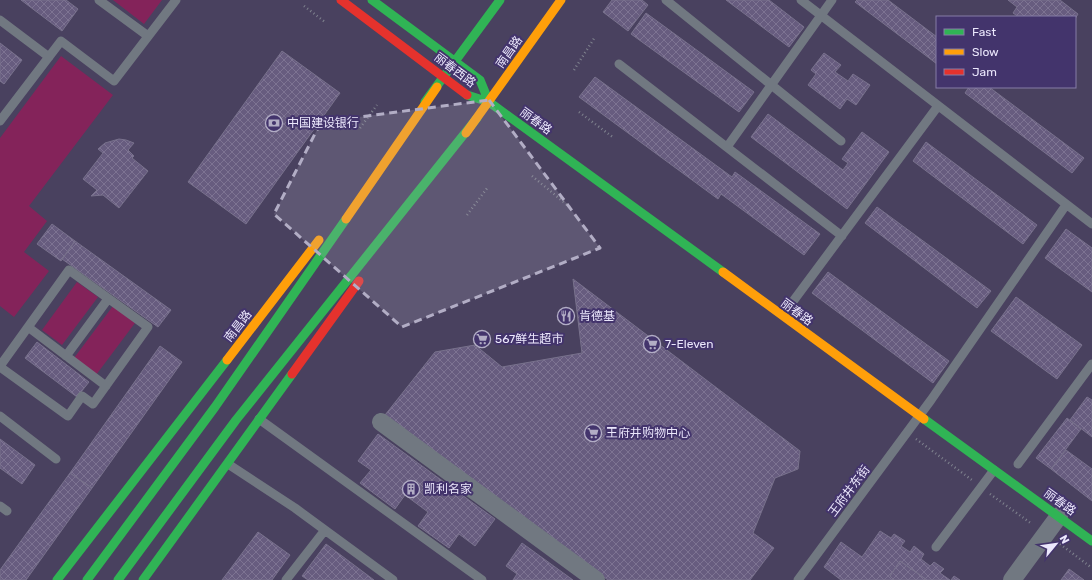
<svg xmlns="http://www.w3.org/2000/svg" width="1092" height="580" viewBox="0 0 1092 580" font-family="Rubik,'Noto Sans SC',sans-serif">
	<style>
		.green { fill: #84235a }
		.building { fill: url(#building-cross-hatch); stroke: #78718c }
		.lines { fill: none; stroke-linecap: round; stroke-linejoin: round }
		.path { stroke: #7f828e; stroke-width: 2.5; stroke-dasharray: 1 3; stroke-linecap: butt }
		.lane { stroke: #717881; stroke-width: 9 }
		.street { stroke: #717881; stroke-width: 18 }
		.fast { stroke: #30b455; stroke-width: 9 }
		.slow { stroke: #ff9f0a; stroke-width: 9 }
		.jam { stroke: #e5322d; stroke-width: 9 }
		.marked { fill: #b2adc5; fill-opacity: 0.2; stroke: #b2adc5; stroke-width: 3; stroke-dasharray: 8 5; stroke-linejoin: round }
		.labels { text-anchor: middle; stroke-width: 4; stroke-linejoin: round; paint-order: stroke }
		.street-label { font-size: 12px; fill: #ebe7fc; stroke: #43346c }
		.poi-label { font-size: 12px; fill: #ebe7fc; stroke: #43346c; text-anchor: start }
	</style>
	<defs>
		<pattern id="building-cross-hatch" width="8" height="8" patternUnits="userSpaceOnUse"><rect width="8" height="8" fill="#675c7f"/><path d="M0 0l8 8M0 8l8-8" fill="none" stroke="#7d7392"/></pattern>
	</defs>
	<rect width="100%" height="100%" fill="#49415f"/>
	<!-- green -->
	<path class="green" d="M 113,0 L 162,0 L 144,24 Z
		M 61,56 L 113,95 L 29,206 L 47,221 L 24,252 L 49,271 L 14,317 L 0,306 L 0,138 Z
		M 77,282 L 98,297 L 62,345 L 42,330 Z
		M 113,306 L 135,323 L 96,375 L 74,358 Z"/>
	<!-- building -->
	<path class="building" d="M 21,0 L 66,0 L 78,9 L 62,31 Z
		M 612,0 L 642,0 L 648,5 L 628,31 L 603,12 Z
		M 726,0 L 769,0 L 804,27 L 789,47 Z
		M 857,0 L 888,0 L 937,37 L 937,64 L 855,2 Z
		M 1008,0 L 1060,0 L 1078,14 L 1075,19 L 1075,17 L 1019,17 L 1013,13 L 1017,7 Z
		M 646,13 L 754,92 L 739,112 L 631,34 Z
		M 0,43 L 22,60 L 4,84 L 0,81 Z
		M 282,51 L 340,93 L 246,224 L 188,182 Z
		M 824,53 L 841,65 L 835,72 L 848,81 L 853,74 L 870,85 L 856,105 L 847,99 L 840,109 L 808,85 L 816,74 L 811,70 Z
		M 595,77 L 732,177 L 735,172 L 820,234 L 804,255 L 721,194 L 718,199 L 579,97 Z
		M 969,87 L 989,87 L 1084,158 L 1072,173 L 965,93 Z
		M 768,114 L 843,170 L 848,163 L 842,159 L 862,132 L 889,152 L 847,209 L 751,137 Z
		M 119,139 L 126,140 L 134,143 L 128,150 L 134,156 L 132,158 L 148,171 L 119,208 L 103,195 L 91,196 L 97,190 L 83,179 L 103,153 L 98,149 L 105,143 Z
		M 926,142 L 1037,225 L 1023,244 L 913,161 Z
		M 877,207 L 991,291 L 977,308 L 865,223 Z
		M 52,224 L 75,241 L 61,261 L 37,244 Z
		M 1066,229 L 1092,248 L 1092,292 L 1045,258 Z
		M 75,241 L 171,310 L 158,327 L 62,259 Z
		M 828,272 L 949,361 L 933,383 L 812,293 Z
		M 573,279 L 800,451 L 798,469 L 775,478 L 753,533 L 774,548 L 750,580 L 608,580 L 385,415 L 435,352 L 475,345 L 502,367 L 582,353 Z
		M 1016,297 L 1082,345 L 1057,379 L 991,331 Z
		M 37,342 L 89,382 L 77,397 L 25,358 Z
		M 160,346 L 182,362 L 92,488 L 70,473 Z
		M 1087,397 L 1092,400 L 1092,437 L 1070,420 Z
		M 1067,418 L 1081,429 L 1051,469 L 1036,458 Z
		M 378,434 L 495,519 L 475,546 L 459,534 L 449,548 L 418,526 L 428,512 L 405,495 L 395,509 L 360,483 L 371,470 L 358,461 Z
		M 0,439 L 35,465 L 22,484 L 0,468 Z
		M 1066,450 L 1092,469 L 1092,501 L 1051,469 Z
		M 70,473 L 92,488 L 26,580 L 0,580 L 0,570 Z
		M 880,531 L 891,538 L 894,534 L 905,541 L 901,546 L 910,552 L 914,546 L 924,554 L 921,559 L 930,566 L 934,562 L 944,569 L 940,573 L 950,580 L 927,580 L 900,561 L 890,576 L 894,580 L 841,580 L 824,567 L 841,542 L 862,557 Z
		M 258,532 L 290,555 L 272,580 L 222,580 Z
		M 522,543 L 573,580 L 513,580 L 517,574 L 506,566 Z
		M 326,544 L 374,580 L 308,580 L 302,576 Z
		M 900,561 L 927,580 L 894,580 L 890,576 Z
		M 1069,569 L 1084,580 L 1061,580 Z
		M 954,576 L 960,580 L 951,580 Z"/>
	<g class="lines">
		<!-- path -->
		<path class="path" d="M 304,6 L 325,22
			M 574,70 L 595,37
			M 579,112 L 614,138
			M 360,128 L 377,105
			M 532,176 L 571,208
			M 467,215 L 488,187
			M 916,439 L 972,480
			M 990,494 L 1032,524
			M 1060,544 L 1092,568"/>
		<!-- lane -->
		<path class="lane" d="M 99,0 L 148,36
			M 666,0 L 841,141
			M 801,0 L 1092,224
			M 0,20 L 49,57
			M 619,64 L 842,236
			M 0,121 L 61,41 L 114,81 L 176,0
			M 727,147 L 832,0
			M 794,300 L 938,106
			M 28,327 L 106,386
			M 66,356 L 108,299
			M 0,366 L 69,270 L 148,327 L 93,404 L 82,396 L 68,416 L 0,367
			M 0,416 L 56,459
			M 259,419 L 482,580
			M 228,464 L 295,508 L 393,580
			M 1018,464 L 1092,364
			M 0,506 L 7,511
			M 936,547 L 994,470
			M 286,580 L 325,530
			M 798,580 L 931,400 L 1066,205"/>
		<!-- street -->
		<path class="street" d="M 381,422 L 596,580
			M 1012,580 L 1059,516"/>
		<!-- fast -->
		<path class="fast" d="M 372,0 L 480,80 L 489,102
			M 467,95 L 489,102 L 723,272
			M 425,102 L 500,0
			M 924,419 L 1092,541
			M 57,580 L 227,360
			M 87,580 L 215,407 L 346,219
			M 118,580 L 236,420 L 477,118
			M 143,580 L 292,374"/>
		<!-- slow -->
		<path class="slow" d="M 466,133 L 561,0
			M 346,219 L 437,87
			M 723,272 L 924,419
			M 227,360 L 319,240"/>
		<!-- jam -->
		<path class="jam" d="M 341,0 L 467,95
			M 292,374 L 359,281"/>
	</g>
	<!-- marked area -->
	<path class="marked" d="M 489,100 L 600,248 L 402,327 L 274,214 L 321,122 Z"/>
	<!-- icons -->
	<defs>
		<g id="bank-ring" transform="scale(0.9)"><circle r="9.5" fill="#43346c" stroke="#b2adc5" stroke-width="1.5"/><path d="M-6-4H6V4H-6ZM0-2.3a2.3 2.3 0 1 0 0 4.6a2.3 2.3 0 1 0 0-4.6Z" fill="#b2adc5"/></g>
		<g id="restaurant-ring" transform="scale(0.9)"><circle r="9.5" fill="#43346c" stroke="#b2adc5" stroke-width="1.5"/><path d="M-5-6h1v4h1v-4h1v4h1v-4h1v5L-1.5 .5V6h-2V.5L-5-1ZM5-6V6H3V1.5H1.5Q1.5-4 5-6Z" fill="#b2adc5"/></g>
		<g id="supermarket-ring" transform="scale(0.9)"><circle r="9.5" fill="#43346c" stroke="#b2adc5" stroke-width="1.5"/><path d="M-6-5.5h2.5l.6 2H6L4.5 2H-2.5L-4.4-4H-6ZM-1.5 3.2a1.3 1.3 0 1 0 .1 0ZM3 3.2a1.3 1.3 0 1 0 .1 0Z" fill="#b2adc5"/></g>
		<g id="building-ring" transform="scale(0.9)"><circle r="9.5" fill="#43346c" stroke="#b2adc5" stroke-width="1.5"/><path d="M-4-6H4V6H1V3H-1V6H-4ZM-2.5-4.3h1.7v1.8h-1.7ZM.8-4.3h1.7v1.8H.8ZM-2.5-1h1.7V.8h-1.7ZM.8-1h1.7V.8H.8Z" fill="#b2adc5"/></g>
	</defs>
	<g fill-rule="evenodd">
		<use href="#bank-ring" x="274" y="123"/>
		<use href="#restaurant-ring" x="566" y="316"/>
		<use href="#supermarket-ring" x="482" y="339"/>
		<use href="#supermarket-ring" x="652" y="344"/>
		<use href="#supermarket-ring" x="593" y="433"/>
		<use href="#building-ring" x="411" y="489"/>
	</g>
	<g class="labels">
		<!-- street labels -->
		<g class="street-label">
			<text transform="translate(509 52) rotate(-55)" y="4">南昌路</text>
			<text transform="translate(455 70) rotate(37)" y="4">丽春西路</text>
			<text transform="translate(536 121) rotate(36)" y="4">丽春路</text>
			<text transform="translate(797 312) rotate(36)" y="4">丽春路</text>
			<text transform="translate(238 326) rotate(-52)" y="4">南昌路</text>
			<text transform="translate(849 491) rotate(-53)" y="4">王府井东街</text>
			<text transform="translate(1060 502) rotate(36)" y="4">丽春路</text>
		</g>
		<!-- poi labels -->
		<g class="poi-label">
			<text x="287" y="127">中国建设银行</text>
			<text x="579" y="320">肯德基</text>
			<text x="495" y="343">567鲜生超市</text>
			<text x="665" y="348">7-Eleven</text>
			<text x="606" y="437">王府井购物中心</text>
			<text x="424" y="493">凯利名家</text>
		</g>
	</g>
	<!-- legend -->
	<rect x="936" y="16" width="140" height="72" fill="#43346c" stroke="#867ca6"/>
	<rect x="944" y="29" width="20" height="6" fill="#30b455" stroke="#867ca6"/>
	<text x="972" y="36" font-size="12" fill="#ebe7fc">Fast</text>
	<rect x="944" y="49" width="20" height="6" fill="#ff9f0a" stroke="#867ca6"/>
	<text x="972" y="56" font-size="12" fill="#ebe7fc">Slow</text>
	<rect x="944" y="69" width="20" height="6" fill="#e5322d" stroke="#867ca6"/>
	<text x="972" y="76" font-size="12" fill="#ebe7fc">Jam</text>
	<!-- north arrow -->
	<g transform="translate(1056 544) rotate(61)" stroke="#43346c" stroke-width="3" paint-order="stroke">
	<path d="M0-3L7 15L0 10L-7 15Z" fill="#ebe7fc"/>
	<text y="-6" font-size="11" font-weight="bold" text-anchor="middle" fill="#ebe7fc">N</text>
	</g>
</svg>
